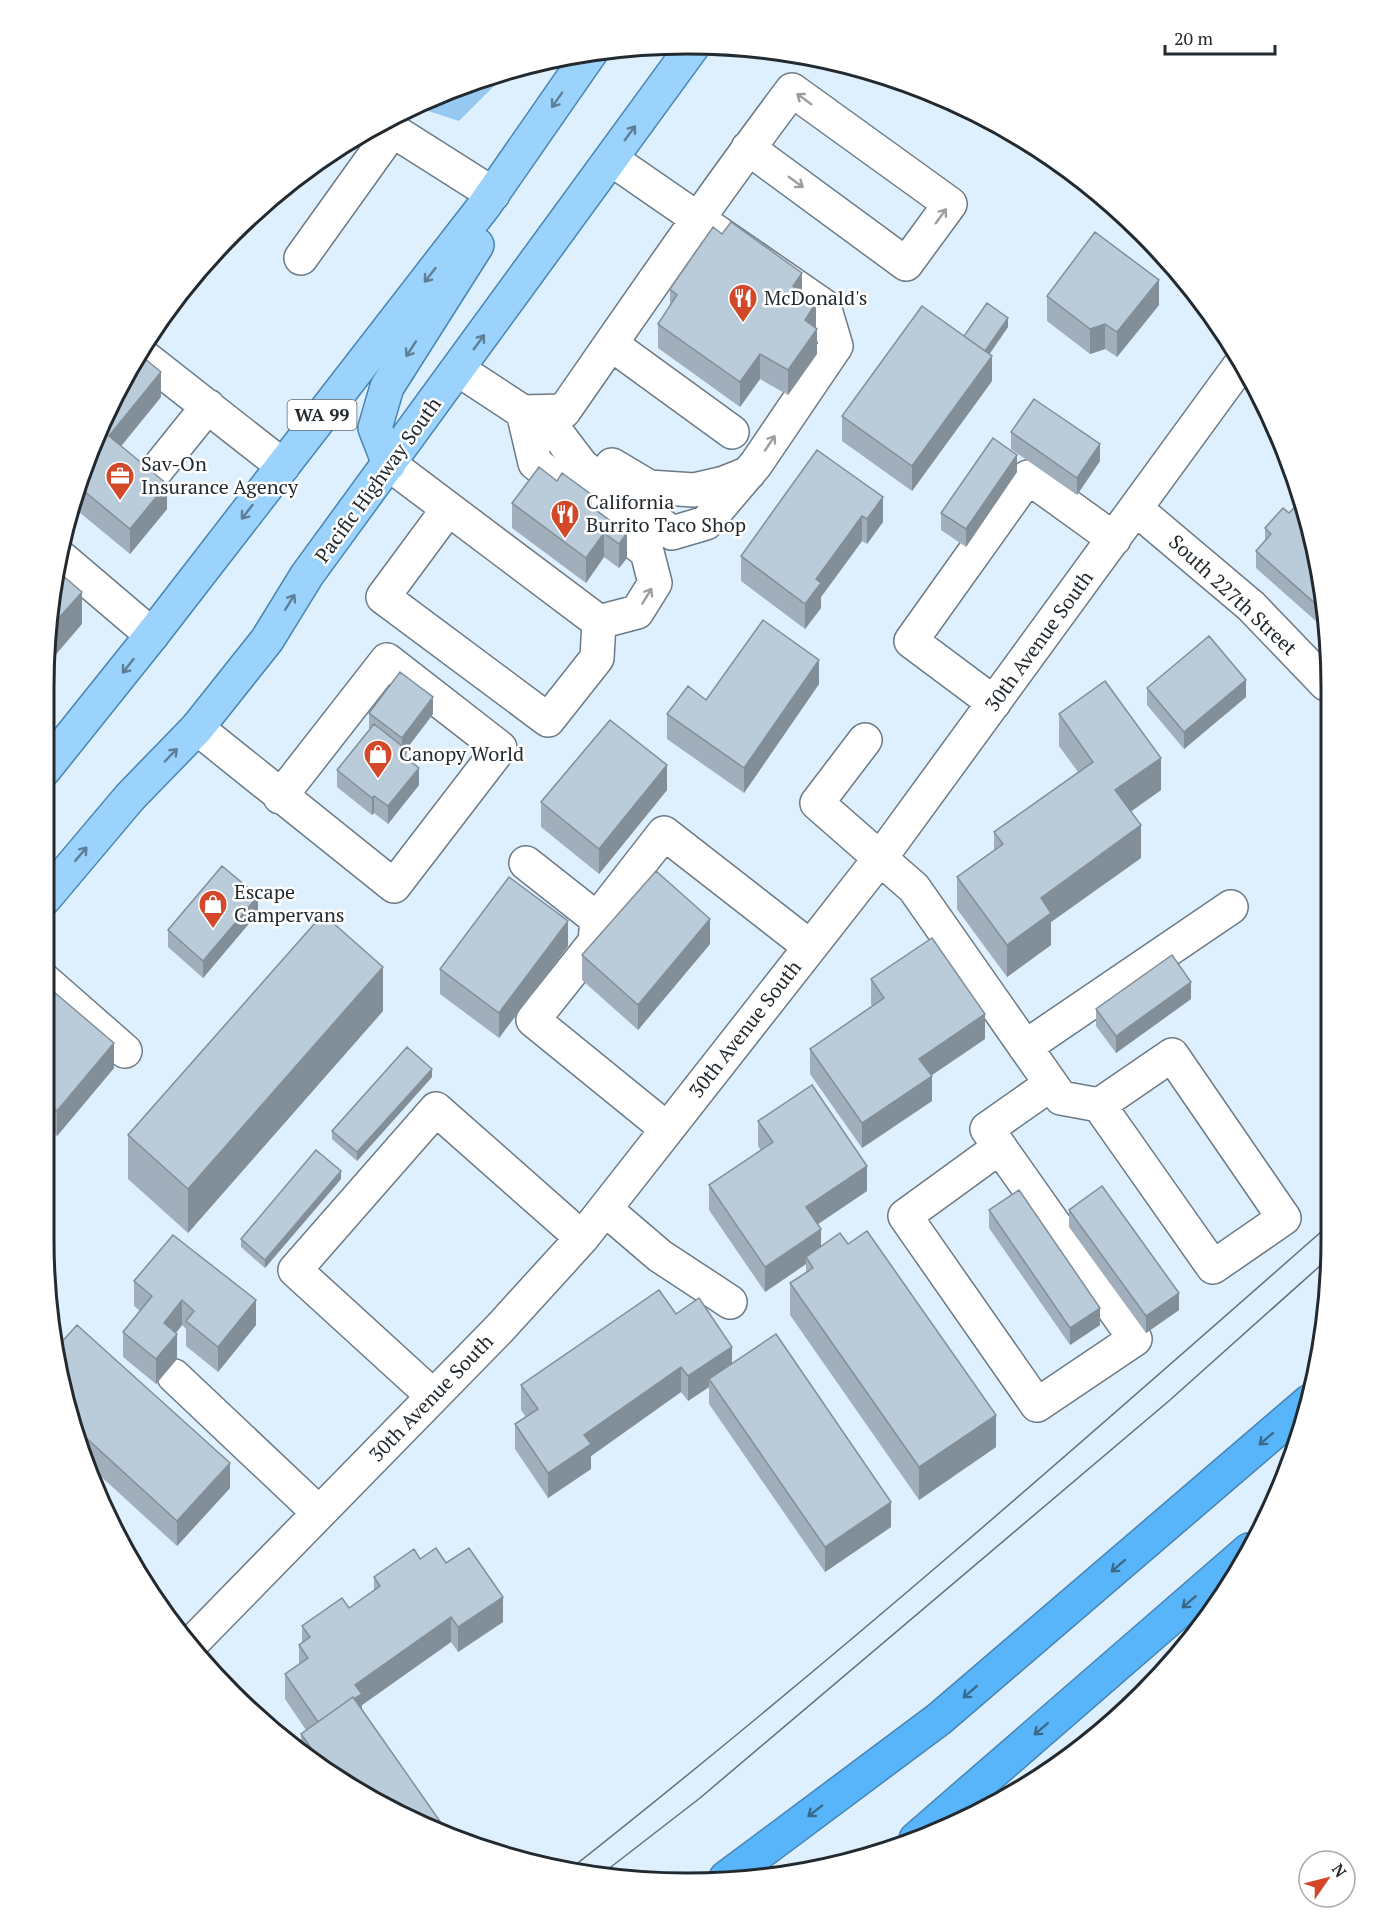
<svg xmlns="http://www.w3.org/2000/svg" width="1375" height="1927" viewBox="0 0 1375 1927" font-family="'PT Serif',serif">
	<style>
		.green { fill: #97c8f0 }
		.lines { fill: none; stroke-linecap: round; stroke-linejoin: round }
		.minor-casing { stroke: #6b7a86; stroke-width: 36 }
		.major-casing { stroke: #4684b3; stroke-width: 36 }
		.highway-casing { stroke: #4684b3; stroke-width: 36 }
		.minor { stroke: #fff; stroke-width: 33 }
		.major { stroke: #9bd3fc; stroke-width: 33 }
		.highway { stroke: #59b5fa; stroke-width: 33 }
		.tram { stroke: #656f78; stroke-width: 1.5 }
		.wall { fill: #a0afbb }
		.shaded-wall { fill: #828e98 }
		.building { fill: #bacbd9; stroke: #828e98; stroke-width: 1.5 }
		.oneway { stroke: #9c9fa1 }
		.oneway2 { stroke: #5f7e96 }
		.oneway3 { stroke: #3b698a }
		.labels { text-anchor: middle; stroke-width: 5; stroke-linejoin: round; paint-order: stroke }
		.shield { fill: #fff; stroke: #656a6d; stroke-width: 1.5 }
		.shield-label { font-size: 18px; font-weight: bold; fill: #232a2f }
		.poi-label { font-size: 20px; fill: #232a2f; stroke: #fff; text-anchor: start }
		.street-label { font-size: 20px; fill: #232a2f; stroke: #fff }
		.rim { fill: none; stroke: #232a2f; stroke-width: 3 }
	</style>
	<rect width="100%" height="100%" fill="#deeffe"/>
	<!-- green -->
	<path class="green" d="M 509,71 L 459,121 L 416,107 L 481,78 Z"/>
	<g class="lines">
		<!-- minor casing -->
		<g class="minor-casing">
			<path id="minor" d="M 381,123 L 493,194
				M 301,258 L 392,131
				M 611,344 L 732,432
				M 139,353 L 283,466
				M 459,370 L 523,412 L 564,411 C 639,303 713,195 792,90 L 950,204 L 906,264 L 748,148
				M 523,412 L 535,463 L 647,552 L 655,583 L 637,612 L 599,622
				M 541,412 L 582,466 L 672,533 L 706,523 L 756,464 L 836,346 L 824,306 L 611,159
				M 389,464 L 599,622
				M 612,465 L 649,487 L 694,490 L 724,483 L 749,473
				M 155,472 L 208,406
				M 448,509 L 383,597 L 548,720 L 597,658 L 599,622
				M 1136,509 L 1251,606 L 1326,684
				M 58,555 L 152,635
				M 994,703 L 911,641 L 1028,477 L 1114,539
				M 197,728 L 394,886 L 500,748 L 387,660 L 280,797
				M 865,740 L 817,803 L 914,888 L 1061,1098 L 1099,1105 L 1213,1267 L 1284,1218 L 1172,1055 L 1099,1105
				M 526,863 L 597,919
				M 44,980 L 125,1051
				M 1025,1047 L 1231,907
				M 667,1129 L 533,1020 L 595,942 L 597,919 L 664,833 L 809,946
				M 1000,1147 L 905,1216 L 1037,1405 L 1135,1339 L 987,1129 L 1051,1084
				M 605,1209 L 660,1256 L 730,1302
				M 174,1376 L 319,1513
				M 433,1396 L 295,1270 L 436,1109 L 582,1238
				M 192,1643 L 501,1327 L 582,1238 L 881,857 L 1240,365"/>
		</g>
		<!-- major casing -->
		<g class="major-casing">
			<path id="major" d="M 389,464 L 375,428 L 387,387 L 477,245
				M 44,770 L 152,635 L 484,206 L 591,52
				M 44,899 L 130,797 L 197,728 L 267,640 L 307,575 L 693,46"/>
		</g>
		<!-- highway casing -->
		<g class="highway-casing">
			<path id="highway" d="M 916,1839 L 1249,1550
				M 726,1878 L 939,1719 L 1310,1401"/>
		</g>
		<!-- minor -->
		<use href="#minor" class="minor"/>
		<!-- major -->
		<use href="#major" class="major"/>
		<!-- highway -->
		<use href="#highway" class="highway"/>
		<!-- tram -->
		<path class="tram" d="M 569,1870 C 830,1664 1080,1444 1330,1224
			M 598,1877 L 700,1798 L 1170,1400 L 1330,1257"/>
	</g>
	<!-- wall -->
	<path class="wall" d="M 262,204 L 245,228 L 241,225 Z
		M 670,289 L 802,293 L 816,328 L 817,354 L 788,395 L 760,379 L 740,407 L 658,348 L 658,324 L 670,307 Z
		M 1047,296 L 1159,305 L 1117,357 L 1105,349 L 1090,354 L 1047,321 Z
		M 1008,327 L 989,355 L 992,381 L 912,491 L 842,441 L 842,416 L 964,336 Z
		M 161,397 L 121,446 L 167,509 L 130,554 L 73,507 L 92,441 Z
		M 1011,432 L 1100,461 L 1077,495 L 1011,449 Z
		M 817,450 L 883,522 L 867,544 L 862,541 L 821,597 L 821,608 L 805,629 L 741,581 L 741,556 Z
		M 1017,472 L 966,547 L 941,530 L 941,513 Z
		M 512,503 L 592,506 L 627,533 L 627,558 L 619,568 L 604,557 L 586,583 L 512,528 Z
		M 1289,513 L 1326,603 L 1326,630 L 1256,568 L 1256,551 L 1265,541 L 1265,528 Z
		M 819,684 L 744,793 L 667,739 L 667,714 L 706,700 Z
		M 1147,688 L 1246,697 L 1184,749 L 1147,705 Z
		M 369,713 L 433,714 L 406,749 L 407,759 L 419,785 L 388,824 L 374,813 L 372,815 L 337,787 L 337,770 L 369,730 Z
		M 1059,714 L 1161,790 L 1131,811 L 1141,858 L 1051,922 L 1051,945 L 1007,977 L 957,909 L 957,877 L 994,850 L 994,832 L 1078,772 L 1059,746 Z
		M 667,790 L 599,874 L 541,827 L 541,802 Z
		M 258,913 L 203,978 L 168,947 L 168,930 Z
		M 710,944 L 638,1030 L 582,980 L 582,955 Z
		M 568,946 L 499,1038 L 440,994 L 440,969 Z
		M 871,979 L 985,1039 L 931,1075 L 932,1101 L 862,1148 L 810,1074 L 810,1049 L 872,1006 L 871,1004 Z
		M 1191,999 L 1116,1053 L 1096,1026 L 1096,1009 Z
		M 44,1005 L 114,1068 L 57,1136 L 44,1125 Z
		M 383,1011 L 188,1233 L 128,1179 L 128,1135 Z
		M 432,1077 L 357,1161 L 332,1139 L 332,1131 Z
		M 758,1121 L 867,1191 L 818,1224 L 821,1246 L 996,1447 L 919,1500 L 790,1315 L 790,1283 L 806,1273 L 806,1264 L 765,1292 L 709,1210 L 709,1185 L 761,1150 L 758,1146 Z
		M 341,1179 L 265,1268 L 241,1247 L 241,1239 Z
		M 989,1210 L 1100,1325 L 1070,1345 L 989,1228 Z
		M 1069,1210 L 1179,1310 L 1146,1333 L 1069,1227 Z
		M 134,1281 L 256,1325 L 218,1372 L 186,1346 L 186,1329 L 182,1325 L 176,1333 L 177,1359 L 156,1384 L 123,1357 L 123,1332 L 140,1311 L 134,1306 Z
		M 676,1314 L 732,1363 L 891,1527 L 825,1572 L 709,1404 L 709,1387 L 688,1401 L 681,1392 L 591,1456 L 591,1469 L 548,1498 L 515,1449 L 515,1424 L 526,1417 L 521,1410 L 521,1385 Z
		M 66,1407 L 230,1488 L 177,1546 L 84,1461 Z
		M 420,1559 L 446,1563 L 503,1622 L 458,1652 L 451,1642 L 362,1705 L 362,1709 L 403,1817 L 301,1749 L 301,1734 L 306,1730 L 285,1699 L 285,1674 L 299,1664 L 299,1645 L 302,1642 L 302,1626 L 349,1608 L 374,1591 L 374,1577 Z"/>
	<!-- shaded-wall -->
	<path class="shaded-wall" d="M 262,204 L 245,228 L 245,221 Z
		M 802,273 L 802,298 L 793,286 Z
		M 1159,280 L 1159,305 L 1117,357 L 1117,332 Z
		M 816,303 L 816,328 L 805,345 L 805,320 Z
		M 1008,318 L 1008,327 L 985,360 L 985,351 Z
		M 1105,324 L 1105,349 L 1090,354 L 1090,329 Z
		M 817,329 L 817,354 L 788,395 L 788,370 Z
		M 760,354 L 760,379 L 740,407 L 740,382 Z
		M 992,356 L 992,381 L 912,491 L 912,466 Z
		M 161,372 L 161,397 L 109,461 L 109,436 Z
		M 1100,444 L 1100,461 L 1077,495 L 1077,478 Z
		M 1017,455 L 1017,472 L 966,547 L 966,529 Z
		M 167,484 L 167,509 L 130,554 L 130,529 Z
		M 592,495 L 592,520 L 586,503 Z
		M 883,497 L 883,522 L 867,544 L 867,519 Z
		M 862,516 L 862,541 L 821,597 L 821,608 L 805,629 L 805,604 L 816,579 Z
		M 604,533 L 604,557 L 586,583 L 586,558 Z
		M 627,533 L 627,558 L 619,568 L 619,544 Z
		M 82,592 L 82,624 L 46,666 L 49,629 Z
		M 819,660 L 819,684 L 744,793 L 744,768 Z
		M 1246,680 L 1246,697 L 1184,749 L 1184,732 Z
		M 433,697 L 433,714 L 402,755 L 402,738 Z
		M 1161,758 L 1161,790 L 1115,823 L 1115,790 Z
		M 667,765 L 667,790 L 599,874 L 599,849 Z
		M 419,768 L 419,785 L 388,824 L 388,806 Z
		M 374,796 L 374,813 L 372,815 L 372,798 Z
		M 1141,825 L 1141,858 L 1051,922 L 1051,945 L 1007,977 L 1007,945 L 1041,898 Z
		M 258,896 L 258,913 L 203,978 L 203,961 Z
		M 710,919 L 710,944 L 638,1030 L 638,1005 Z
		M 568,921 L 568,946 L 499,1038 L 499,1013 Z
		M 383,967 L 383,1011 L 188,1233 L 188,1189 Z
		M 1191,982 L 1191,999 L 1116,1053 L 1116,1036 Z
		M 985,1014 L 985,1039 L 919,1084 L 919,1059 Z
		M 114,1043 L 114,1068 L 57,1136 L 57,1111 Z
		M 432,1069 L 432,1077 L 357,1161 L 357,1152 Z
		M 932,1076 L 932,1101 L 862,1148 L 862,1123 Z
		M 867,1166 L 867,1191 L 806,1232 L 806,1207 Z
		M 341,1171 L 341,1179 L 265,1268 L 265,1260 Z
		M 821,1229 L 821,1254 L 806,1257 L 806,1264 L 765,1292 L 765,1267 Z
		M 1179,1293 L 1179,1310 L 1146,1333 L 1146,1316 Z
		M 182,1300 L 182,1325 L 164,1348 L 164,1323 Z
		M 256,1300 L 256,1325 L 218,1372 L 218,1347 Z
		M 1100,1308 L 1100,1325 L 1070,1345 L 1070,1328 Z
		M 177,1334 L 177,1359 L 156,1384 L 156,1359 Z
		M 732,1347 L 732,1372 L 709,1379 L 709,1387 L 688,1401 L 688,1376 Z
		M 681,1367 L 681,1392 L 591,1456 L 591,1469 L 548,1498 L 548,1473 L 584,1435 Z
		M 996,1415 L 996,1447 L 919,1500 L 919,1467 Z
		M 230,1463 L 230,1488 L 177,1546 L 177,1521 Z
		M 891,1502 L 891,1527 L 825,1572 L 825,1547 Z
		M 503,1597 L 503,1622 L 458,1652 L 458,1627 Z
		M 451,1617 L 451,1642 L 362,1705 L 362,1719 L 318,1748 L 355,1685 Z"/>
	<!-- building -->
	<path class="building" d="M 731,222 L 802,273 L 793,286 L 816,303 L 805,320 L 817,329 L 788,370 L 760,354 L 740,382 L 658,324 L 677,295 L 670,289 L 713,227 L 722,234 Z
		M 1095,232 L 1159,280 L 1117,332 L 1105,324 L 1090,329 L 1047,296 Z
		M 987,303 L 1008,318 L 985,351 L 964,336 Z
		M 922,306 L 992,356 L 912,466 L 842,416 Z
		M 138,353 L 161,372 L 109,436 L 167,484 L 130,529 L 79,487 L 92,441 L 130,365 Z
		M 1034,399 L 1100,444 L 1077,478 L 1011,432 Z
		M 993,438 L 1017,455 L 966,529 L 941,513 Z
		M 817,450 L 883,497 L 867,519 L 862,516 L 816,579 L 821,583 L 805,604 L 741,556 Z
		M 539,467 L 557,481 L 562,473 L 592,495 L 586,503 L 627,533 L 619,544 L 604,533 L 586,558 L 512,503 Z
		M 1302,500 L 1309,520 L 1326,603 L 1326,613 L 1256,551 L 1271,534 L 1265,528 L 1283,508 L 1289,513 Z
		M 55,569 L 82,592 L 49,629 Z
		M 763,620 L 819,660 L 744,768 L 667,714 L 688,686 L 706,700 Z
		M 1209,636 L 1246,680 L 1184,732 L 1147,688 Z
		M 400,672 L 433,697 L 402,738 L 369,713 Z
		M 1105,681 L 1161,758 L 1115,790 L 1141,825 L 1041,898 L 1051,913 L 1007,945 L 957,877 L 1003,844 L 994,832 L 1093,762 L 1059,714 Z
		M 610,720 L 667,765 L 599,849 L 541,802 Z
		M 374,724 L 407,750 L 404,756 L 419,768 L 388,806 L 374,796 L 372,798 L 337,770 Z
		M 222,866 L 258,896 L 203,961 L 168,930 Z
		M 656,871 L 710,919 L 638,1005 L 582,955 Z
		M 509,877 L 568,921 L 499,1013 L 440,969 Z
		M 323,914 L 383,967 L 188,1189 L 128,1135 Z
		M 932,938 L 985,1014 L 919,1059 L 932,1076 L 862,1123 L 810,1049 L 884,998 L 871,979 Z
		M 1172,955 L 1191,982 L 1116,1036 L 1096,1009 Z
		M 54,992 L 114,1043 L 57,1111 L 44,1100 L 44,1005 Z
		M 407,1047 L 432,1069 L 357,1152 L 332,1131 Z
		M 812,1085 L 867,1166 L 806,1207 L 821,1229 L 765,1267 L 709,1185 L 773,1142 L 758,1121 Z
		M 316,1150 L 341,1171 L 265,1260 L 241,1239 Z
		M 1102,1186 L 1179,1293 L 1146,1316 L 1069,1210 Z
		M 1019,1190 L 1100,1308 L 1070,1328 L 989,1210 Z
		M 867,1231 L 996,1415 L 919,1467 L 790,1283 L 813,1268 L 806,1257 L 840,1233 L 848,1244 Z
		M 173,1235 L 256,1300 L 218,1347 L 186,1321 L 194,1311 L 182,1300 L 164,1323 L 177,1334 L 156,1359 L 123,1332 L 152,1296 L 134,1281 Z
		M 659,1290 L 676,1314 L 699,1298 L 732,1347 L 688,1376 L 681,1367 L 584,1435 L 591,1444 L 548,1473 L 515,1424 L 538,1409 L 521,1385 Z
		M 77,1325 L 230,1463 L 177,1521 L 72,1425 L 66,1407 L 58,1346 Z
		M 776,1334 L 891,1502 L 825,1547 L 709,1379 Z
		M 436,1548 L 446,1563 L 469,1548 L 503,1597 L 458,1627 L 451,1617 L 355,1685 L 362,1694 L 354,1699 L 353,1697 L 318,1722 L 285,1674 L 308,1658 L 299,1645 L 310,1637 L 302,1626 L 342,1598 L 349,1608 L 380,1586 L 374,1577 L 414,1549 L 420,1559 Z
		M 353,1697 L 451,1837 L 403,1817 L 310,1755 L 314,1752 L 301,1734 Z"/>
	<!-- one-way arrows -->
	<defs><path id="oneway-shaft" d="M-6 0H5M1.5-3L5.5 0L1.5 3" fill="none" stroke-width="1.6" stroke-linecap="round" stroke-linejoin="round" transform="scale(1.5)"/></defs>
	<g class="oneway">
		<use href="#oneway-shaft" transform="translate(804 99) rotate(-144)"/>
		<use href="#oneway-shaft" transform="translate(796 182) rotate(36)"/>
		<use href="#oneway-shaft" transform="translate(941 216) rotate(-54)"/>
		<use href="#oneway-shaft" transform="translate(770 443) rotate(-56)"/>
		<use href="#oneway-shaft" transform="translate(647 596) rotate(-59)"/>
	</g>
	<g class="oneway2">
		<use href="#oneway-shaft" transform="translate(557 100) rotate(125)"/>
		<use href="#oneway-shaft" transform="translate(630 133) rotate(-54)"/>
		<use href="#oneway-shaft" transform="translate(430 275) rotate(128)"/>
		<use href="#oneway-shaft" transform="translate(479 342) rotate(-54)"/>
		<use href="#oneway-shaft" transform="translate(411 349) rotate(123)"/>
		<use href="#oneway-shaft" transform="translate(247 512) rotate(128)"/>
		<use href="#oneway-shaft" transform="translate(290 602) rotate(-58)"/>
		<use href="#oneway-shaft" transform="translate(128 666) rotate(128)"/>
		<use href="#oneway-shaft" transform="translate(171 755) rotate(-46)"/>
		<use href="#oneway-shaft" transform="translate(81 854) rotate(-50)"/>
	</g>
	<g class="oneway3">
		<use href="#oneway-shaft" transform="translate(1266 1439) rotate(139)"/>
		<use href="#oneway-shaft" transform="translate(1118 1566) rotate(139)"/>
		<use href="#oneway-shaft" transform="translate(1189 1602) rotate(139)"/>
		<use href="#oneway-shaft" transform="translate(970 1692) rotate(139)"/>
		<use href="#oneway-shaft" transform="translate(1041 1729) rotate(139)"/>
		<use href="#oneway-shaft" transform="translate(815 1811) rotate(143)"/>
	</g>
	<!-- icons -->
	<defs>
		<g id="restaurant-pin" transform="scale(1.5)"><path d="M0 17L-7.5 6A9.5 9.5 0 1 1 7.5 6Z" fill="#d34829" stroke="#fff"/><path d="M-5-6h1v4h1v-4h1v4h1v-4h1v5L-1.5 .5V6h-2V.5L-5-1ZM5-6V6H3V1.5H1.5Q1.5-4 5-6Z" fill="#fff"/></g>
		<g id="office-pin" transform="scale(1.5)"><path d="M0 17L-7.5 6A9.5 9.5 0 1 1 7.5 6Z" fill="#d34829" stroke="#fff"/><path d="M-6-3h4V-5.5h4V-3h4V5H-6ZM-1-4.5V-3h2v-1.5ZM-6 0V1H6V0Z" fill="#fff"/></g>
		<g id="shop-pin" transform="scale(1.5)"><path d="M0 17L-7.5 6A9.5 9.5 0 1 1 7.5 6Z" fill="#d34829" stroke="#fff"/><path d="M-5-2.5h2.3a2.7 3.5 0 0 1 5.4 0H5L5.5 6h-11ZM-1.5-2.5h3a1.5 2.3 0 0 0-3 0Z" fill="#fff"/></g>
	</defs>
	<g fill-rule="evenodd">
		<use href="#restaurant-pin" x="743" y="298"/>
		<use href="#office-pin" x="120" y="476"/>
		<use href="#restaurant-pin" x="565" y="514"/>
		<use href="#shop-pin" x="378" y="754"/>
		<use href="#shop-pin" x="213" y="904"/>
	</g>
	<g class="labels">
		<!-- shield labels -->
		<rect class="shield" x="287.5" y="400" width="69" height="30" rx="4.5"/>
		<g class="shield-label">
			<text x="322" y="421">WA 99</text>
		</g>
		<!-- poi labels -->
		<g class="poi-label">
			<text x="764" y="305">McDonald's</text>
			<text x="141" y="471">Sav-On<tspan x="141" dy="23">Insurance Agency</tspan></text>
			<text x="586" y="509">California<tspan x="586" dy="23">Burrito Taco Shop</tspan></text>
			<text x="399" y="761">Canopy World</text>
			<text x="234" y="899">Escape<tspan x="234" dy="23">Campervans</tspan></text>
		</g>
		<!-- street labels -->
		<g class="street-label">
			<text transform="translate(378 480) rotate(-54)" y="7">Pacific Highway South</text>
			<text transform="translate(1233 595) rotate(43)" y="7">South 227th Street</text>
			<text transform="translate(1039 641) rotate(-54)" y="7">30th Avenue South</text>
			<text transform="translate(745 1029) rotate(-52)" y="7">30th Avenue South</text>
			<text transform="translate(431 1398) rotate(-46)" y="7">30th Avenue South</text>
		</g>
	</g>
	<!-- crop -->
	<path d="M0 0H1375V1927H0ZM687 54H688A633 633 0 0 1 1321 687V1240A633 633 0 0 1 688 1873H687A633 633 0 0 1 54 1240V687A633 633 0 0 1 687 54Z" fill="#fff" fill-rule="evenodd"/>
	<path class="rim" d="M687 54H688A633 633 0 0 1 1321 687V1240A633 633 0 0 1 688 1873H687A633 633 0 0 1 54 1240V687A633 633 0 0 1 687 54Z"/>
	<!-- north arrow -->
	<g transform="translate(1327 1879) rotate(55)"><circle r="28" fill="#ffffff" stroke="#a7aaac" stroke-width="1.5"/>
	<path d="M0-4.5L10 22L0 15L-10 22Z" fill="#d34829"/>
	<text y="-9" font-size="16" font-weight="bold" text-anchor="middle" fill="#232a2f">N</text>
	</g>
	<!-- scale -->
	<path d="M1165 45v9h110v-9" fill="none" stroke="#232a2f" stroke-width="3"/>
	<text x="1174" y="45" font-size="18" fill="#232a2f" stroke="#ffffff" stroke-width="4.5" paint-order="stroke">20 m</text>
</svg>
